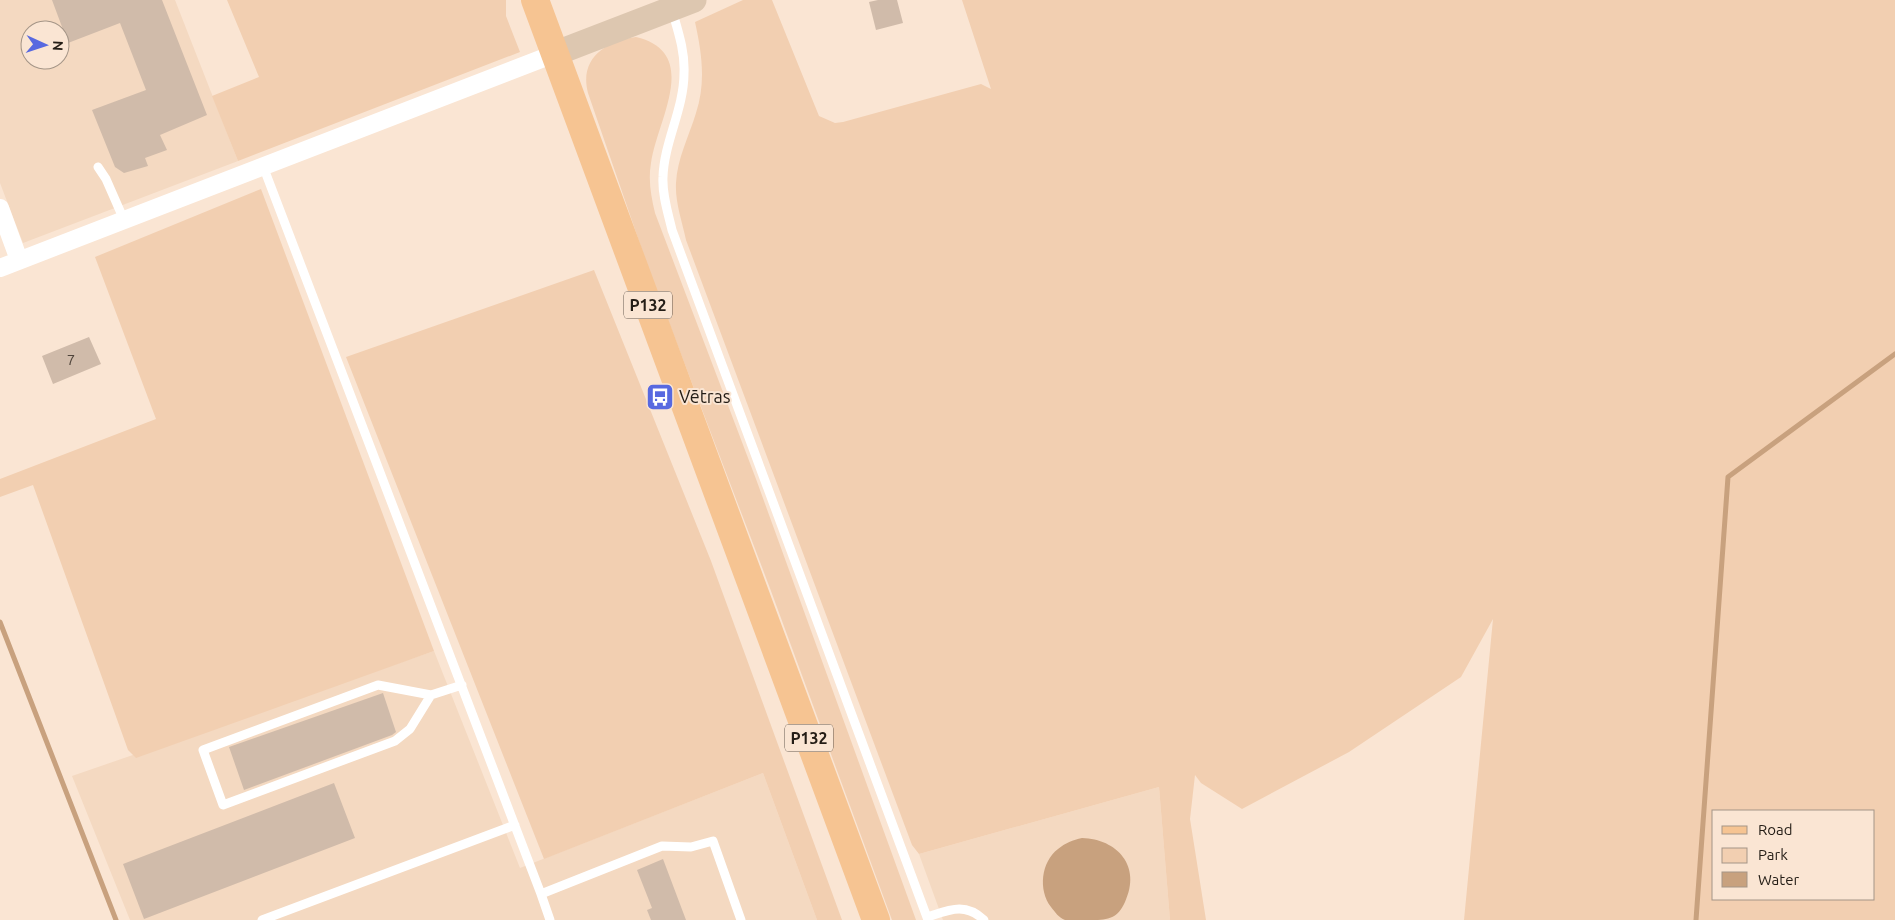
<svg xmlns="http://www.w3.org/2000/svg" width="1895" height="920" viewBox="0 0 1895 920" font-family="Ubuntu,sans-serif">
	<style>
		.built { fill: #f4d9c1; fill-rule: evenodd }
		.green { fill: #f2cfb1; fill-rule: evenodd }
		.water { fill: #c8a17e }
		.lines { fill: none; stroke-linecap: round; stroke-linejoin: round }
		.stream { stroke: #c8a17e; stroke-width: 5 }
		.building { fill: #d0bbaa }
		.lane { stroke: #fff; stroke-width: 9 }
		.street { stroke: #fff; stroke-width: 18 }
		.secondary { stroke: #ddc7b0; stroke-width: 25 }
		.primary { stroke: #f6c492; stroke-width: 28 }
		.labels { text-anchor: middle; stroke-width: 4; stroke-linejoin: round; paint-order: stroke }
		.number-label { font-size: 15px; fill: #4f443b }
		.shield { fill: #fae5d3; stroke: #64594f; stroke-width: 1 }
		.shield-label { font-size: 16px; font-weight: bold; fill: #241d16 }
		.poi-label { font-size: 18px; fill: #241d16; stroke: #fae5d3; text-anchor: start }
	</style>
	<rect width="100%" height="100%" fill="#fae5d3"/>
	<!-- built -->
	<path class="built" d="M 0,0 L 175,0 L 238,161 L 23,243 L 0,183 ZM 30,30 L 60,30 L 60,60 L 30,60 Z
		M 434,651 L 520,868 L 763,773 L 817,920 L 130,920 L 72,776 Z
		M 1159,787 L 1170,920 L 943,920 L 919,854 Z"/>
	<!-- green -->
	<path class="green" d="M 227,0 L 506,0 L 506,16 L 520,52 L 238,161 L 212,96 L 259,77 Z
		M 743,0 L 772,0 L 819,116 L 835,123 L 843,122 L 981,84 L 991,89 L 962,0 L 1895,0 L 1895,920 L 1464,920 L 1493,619 L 1461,677 L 1349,752 L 1242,809 L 1201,783 L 1195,775 L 1190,819 L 1206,920 L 1170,920 L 1159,787 L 919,854 L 912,845 L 686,240 C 682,221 675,202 676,183 C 677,159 689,136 696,113 C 706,82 702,54 695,22 ZM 1714,811 L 1874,811 L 1874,899 L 1714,899 Z
		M 636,37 C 702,53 657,120 651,163 C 648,180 651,196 655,213 L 756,479 L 916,920 L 892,920 L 771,591 L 649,270 L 588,93 C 579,59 605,41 636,37 Z
		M 261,189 L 434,651 L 136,758 L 128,750 L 33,485 L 0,497 L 0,479 L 156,419 L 95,257 Z
		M 594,270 L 711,561 L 842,920 L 817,920 L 763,773 L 544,859 L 346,357 Z"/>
	<!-- water -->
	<path class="water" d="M 1082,838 C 1117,839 1142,866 1125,902 C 1118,918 1109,920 1092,920 C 1084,920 1072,920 1065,920 C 1059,918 1055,912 1051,907 C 1038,890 1041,862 1058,849 C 1065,843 1073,840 1082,838 Z"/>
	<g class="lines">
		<!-- stream -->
		<path class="stream" d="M 0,622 L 116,920
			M 1696,920 L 1728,477 L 1895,354"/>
	</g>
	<!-- building -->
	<path class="building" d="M 52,0 L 162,0 L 207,115 L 160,135 L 167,150 L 145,158 L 148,166 L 124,173 L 115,167 L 92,110 L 146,90 L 120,23 L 68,43 Z
		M 878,0 L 897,0 L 903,23 L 876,30 L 869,2 Z
		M 89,337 L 101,364 L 53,384 L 42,356 Z
		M 383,693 L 396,732 L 392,735 L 244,790 L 229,747 Z
		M 334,783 L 355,838 L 144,919 L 123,864 Z
		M 663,859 L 686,920 L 651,920 L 647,910 L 652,908 L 637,870 Z"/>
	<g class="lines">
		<!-- lane -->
		<path class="lane" d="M 672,10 C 678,31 685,51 684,73 C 684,109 664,142 663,177 C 662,195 668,213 672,230 L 928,920
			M 263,166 L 541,894 L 662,846 L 691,847 L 713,841 L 741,920
			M 98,167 L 106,179 L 124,220
			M 431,695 L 378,685 L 203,750 L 223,805 L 395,741 L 410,729 L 431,695 L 462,685
			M 541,894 L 550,920
			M 927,917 C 949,910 965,902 984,920
			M 262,920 L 515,825"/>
		<!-- street -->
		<path class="street" d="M 0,208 L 19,260
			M 0,268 L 554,54"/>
		<!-- secondary -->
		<path class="secondary" d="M 554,54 L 694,0"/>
		<!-- primary -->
		<path class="primary" d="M 535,0 L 876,920"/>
	</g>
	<!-- icons -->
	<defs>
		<g id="bus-square" transform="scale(1.4375)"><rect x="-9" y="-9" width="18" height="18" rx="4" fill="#5869e0" stroke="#fae5d3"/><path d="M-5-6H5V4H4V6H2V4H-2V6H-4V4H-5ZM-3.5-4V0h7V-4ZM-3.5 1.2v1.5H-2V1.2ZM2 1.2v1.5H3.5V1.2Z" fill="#fff"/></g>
	</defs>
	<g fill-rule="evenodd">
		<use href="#bus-square" x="660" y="397"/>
	</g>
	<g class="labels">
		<!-- number labels -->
		<g class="number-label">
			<text x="71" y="365">7</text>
		</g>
		<!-- shield labels -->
		<g class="shield">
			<rect x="624" y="291.5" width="48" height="27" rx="4"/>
			<rect x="785" y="724.5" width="48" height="27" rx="4"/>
		</g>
		<g class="shield-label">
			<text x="648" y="311">P132</text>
			<text x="809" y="744">P132</text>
		</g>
		<!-- poi labels -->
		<g class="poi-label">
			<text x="679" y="403">Vētras</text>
		</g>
	</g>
	<!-- legend -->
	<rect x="1712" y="810" width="162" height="90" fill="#fae5d3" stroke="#a49587"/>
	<rect x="1722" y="826" width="25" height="8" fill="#f6c492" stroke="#a49587"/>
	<text x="1758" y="835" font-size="15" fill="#241d16">Road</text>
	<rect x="1722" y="848" width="25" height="15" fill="#f2cfb1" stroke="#a49587"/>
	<text x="1758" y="860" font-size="15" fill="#241d16">Park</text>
	<rect x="1722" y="872" width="25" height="15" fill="#c8a17e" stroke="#a49587"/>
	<text x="1758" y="885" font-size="15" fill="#241d16">Water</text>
	<!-- north arrow -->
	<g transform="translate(45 45) rotate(93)"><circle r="24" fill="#fae5d3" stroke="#a49587"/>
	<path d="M0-4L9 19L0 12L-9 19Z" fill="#5869e0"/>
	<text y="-8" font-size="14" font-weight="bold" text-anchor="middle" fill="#241d16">N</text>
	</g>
</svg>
